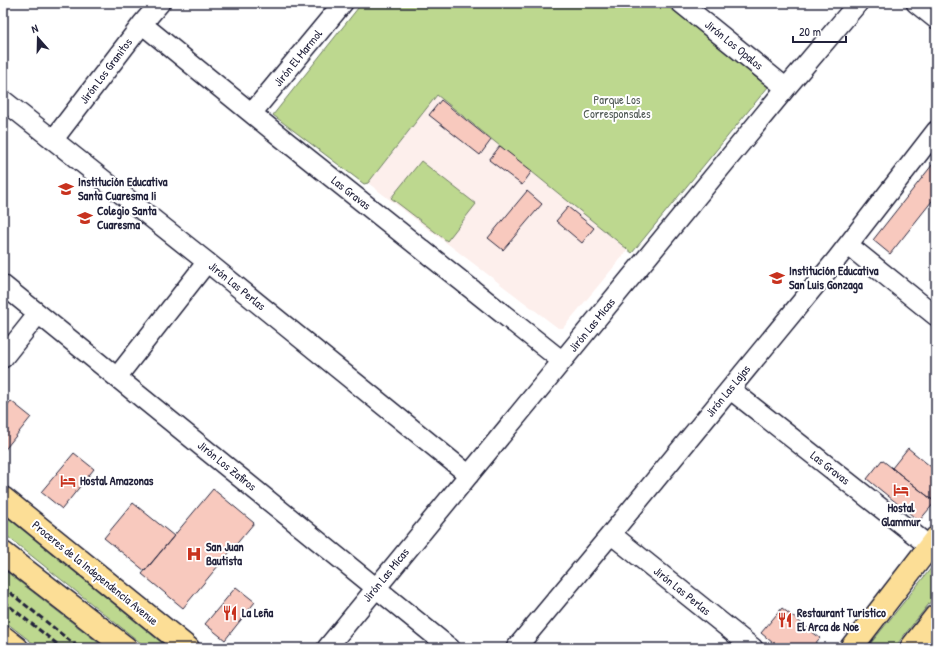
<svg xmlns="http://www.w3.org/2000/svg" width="939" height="651" viewBox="0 0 939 651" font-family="'Patrick Hand',sans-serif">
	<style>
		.built { fill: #fdefec }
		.green { fill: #bdd88f; stroke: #707d65 }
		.building { fill: #f8c9be; stroke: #22223b }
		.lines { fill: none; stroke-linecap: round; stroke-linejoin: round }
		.minor-casing { stroke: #22223b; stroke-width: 22 }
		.major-casing { stroke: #22223b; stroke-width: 25 }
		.minor { stroke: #fff; stroke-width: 19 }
		.major { stroke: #fcde96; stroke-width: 22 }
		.rail { stroke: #22223b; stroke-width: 3; stroke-dasharray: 6 3; stroke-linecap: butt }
		.labels { text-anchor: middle; stroke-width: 4; stroke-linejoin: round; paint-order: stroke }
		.street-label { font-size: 12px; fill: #22223b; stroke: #fff }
		.park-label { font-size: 12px; fill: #505954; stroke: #fff }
		.poi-label { font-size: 12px; font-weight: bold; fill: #22223b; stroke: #fff; text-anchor: start }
	</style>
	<rect width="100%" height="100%" fill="#fff"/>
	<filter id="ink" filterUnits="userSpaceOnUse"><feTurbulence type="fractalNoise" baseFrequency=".025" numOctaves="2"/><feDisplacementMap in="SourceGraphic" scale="8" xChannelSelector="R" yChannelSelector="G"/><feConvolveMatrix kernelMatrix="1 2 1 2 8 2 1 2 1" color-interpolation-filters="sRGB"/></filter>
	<g filter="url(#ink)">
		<!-- built -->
		<path class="built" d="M 437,95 L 628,250 L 563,328 L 558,328 L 368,183 Z"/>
		<!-- green -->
		<path class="green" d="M 362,3 L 664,3 L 768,87 L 632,253 L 437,95 L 368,183 L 364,184 L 273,115 Z
			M 421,161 L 476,204 L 447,241 L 391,198 Z
			M 3,514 L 168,648 L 147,648 L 3,533 Z
			M 936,562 L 936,595 L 894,648 L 867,648 Z
			M 3,569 L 105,648 L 39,648 L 3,620 Z"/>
		<!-- building -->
		<path class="building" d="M 441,100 L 491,140 L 480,155 L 429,115 Z
			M 500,146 L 532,171 L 522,185 L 489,160 Z
			M 936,160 L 936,196 L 890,254 L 873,240 Z
			M 527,191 L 542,204 L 503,250 L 488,238 Z
			M 568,207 L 594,228 L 582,243 L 556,221 Z
			M 11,401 L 31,417 L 3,452 L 3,410 Z
			M 908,448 L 936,471 L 936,500 L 935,502 L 892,468 Z
			M 74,453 L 94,469 L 62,509 L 41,492 Z
			M 882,460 L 935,502 L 919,521 L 867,479 Z
			M 213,489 L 254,523 L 183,608 L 142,574 Z
			M 133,503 L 174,536 L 145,571 L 104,538 Z
			M 236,587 L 255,602 L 225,640 L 205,624 Z
			M 782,608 L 820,638 L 811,648 L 779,648 L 761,633 Z"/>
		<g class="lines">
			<!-- minor casing -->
			<g class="minor-casing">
				<path id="minor" d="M 681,3 L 786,88
					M 916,3 L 936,19
					M 142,24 L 277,134 L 562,361
					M 3,100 L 207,262 L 469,475
					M 252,113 L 343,3
					M 53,140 L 142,24 L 160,3
					M 848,245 L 936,316
					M 3,285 L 450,648
					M 3,358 L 38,314
					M 117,377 L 207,262
					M 730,389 L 929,546
					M 611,534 L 753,648
					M 327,648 L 786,88 L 858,3
					M 516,648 L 611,534 L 836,260 L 936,131"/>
			</g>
			<!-- major casing -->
			<g class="major-casing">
				<path id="major" d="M 3,498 L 188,648
					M 3,553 L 126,648
					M 3,637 L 17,648
					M 851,648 L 936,538
					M 911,648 L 936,616"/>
			</g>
			<!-- minor -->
			<use href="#minor" class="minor"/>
			<!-- major -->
			<use href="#major" class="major"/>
			<!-- rail -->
			<path class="rail" d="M 3,587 L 79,648
				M 3,601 L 62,648"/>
		</g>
	</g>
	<!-- icons -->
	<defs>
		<g id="school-bare" transform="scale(1.2)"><path d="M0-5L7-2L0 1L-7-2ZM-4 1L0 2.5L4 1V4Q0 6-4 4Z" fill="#c8321e" stroke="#fff" stroke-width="2.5" paint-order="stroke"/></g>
		<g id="hotel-bare" transform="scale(1.2)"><path d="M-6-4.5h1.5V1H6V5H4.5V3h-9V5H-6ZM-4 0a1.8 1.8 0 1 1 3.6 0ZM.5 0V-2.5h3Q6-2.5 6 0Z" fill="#c8321e" stroke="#fff" stroke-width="2.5" paint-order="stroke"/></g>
		<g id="hospital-bare" transform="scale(1.2)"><path d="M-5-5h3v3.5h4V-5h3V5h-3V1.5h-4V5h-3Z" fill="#c8321e" stroke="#fff" stroke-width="2.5" paint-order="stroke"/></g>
		<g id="restaurant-bare" transform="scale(1.2)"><path d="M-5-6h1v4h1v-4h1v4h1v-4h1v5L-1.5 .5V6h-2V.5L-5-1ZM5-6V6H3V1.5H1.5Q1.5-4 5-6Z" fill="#c8321e" stroke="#fff" stroke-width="2.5" paint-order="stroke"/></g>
	</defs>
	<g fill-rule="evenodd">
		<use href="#school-bare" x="66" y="189"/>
		<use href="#school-bare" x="85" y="218"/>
		<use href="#school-bare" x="777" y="278"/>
		<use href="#hotel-bare" x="68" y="481"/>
		<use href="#hotel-bare" x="901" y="490"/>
		<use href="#hospital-bare" x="194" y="554"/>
		<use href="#restaurant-bare" x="230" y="613"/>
		<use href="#restaurant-bare" x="785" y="620"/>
	</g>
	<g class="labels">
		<!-- street labels -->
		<g class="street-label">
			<text transform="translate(734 45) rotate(39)" y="4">Jirón Los Opalos</text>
			<text transform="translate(298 58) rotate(-51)" y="4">Jirón El Marmol</text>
			<text transform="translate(106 71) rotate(-53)" y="4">Jirón Los Granitos</text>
			<text transform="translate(351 193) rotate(38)" y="4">Las Gravas</text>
			<text transform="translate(237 286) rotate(39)" y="4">Jirón Las Perlas</text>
			<text transform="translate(592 325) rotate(-51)" y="4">Jirón Las Micas</text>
			<text transform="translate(728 391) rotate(-51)" y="4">Jirón Las Lajas</text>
			<text transform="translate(227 466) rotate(39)" y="4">Jirón Los Zafiros</text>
			<text transform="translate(830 468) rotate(38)" y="4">Las Gravas</text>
			<text transform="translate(95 573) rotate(39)" y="4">Proceres de la Independencia Avenue</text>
			<text transform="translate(386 575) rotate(-51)" y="4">Jirón Las Micas</text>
			<text transform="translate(682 591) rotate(39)" y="4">Jirón Las Perlas</text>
		</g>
		<!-- park labels -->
		<g class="park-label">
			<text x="617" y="104">Parque Los<tspan x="617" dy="14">Corresponsales</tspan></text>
		</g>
		<!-- poi labels -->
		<g class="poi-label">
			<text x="78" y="186">Institución Educativa<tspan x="78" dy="14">Santa Cuaresma Ii</tspan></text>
			<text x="97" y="215">Colegio Santa<tspan x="97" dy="14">Cuaresma</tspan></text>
			<text x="789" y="275">Institución Educativa<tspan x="789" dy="14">San Luis Gonzaga</tspan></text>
			<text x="80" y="485">Hostal Amazonas</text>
			<text x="901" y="512" text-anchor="middle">Hostal<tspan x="901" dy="14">Glammur</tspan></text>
			<text x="206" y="551">San Juan<tspan x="206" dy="14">Bautista</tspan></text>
			<text x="242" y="617">La Leña</text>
			<text x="797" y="617">Restaurant Turistico<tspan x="797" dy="14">El Arca de Noe</tspan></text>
		</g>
	</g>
	<!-- margin -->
	<rect width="939" height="651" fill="none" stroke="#fff" stroke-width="16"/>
	<rect x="8" y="8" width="923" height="635" fill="none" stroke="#22223b" stroke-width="1.5" filter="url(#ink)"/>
	<!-- north arrow -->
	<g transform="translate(38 38) rotate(340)" stroke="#ffffff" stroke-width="3" paint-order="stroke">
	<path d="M0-3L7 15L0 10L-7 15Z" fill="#22223b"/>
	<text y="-6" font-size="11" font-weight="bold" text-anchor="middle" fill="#22223b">N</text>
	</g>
	<!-- scale -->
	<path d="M793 36v6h53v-6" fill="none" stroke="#22223b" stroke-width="2"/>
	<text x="799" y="36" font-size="12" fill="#22223b" stroke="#ffffff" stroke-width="3" paint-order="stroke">20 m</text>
</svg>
